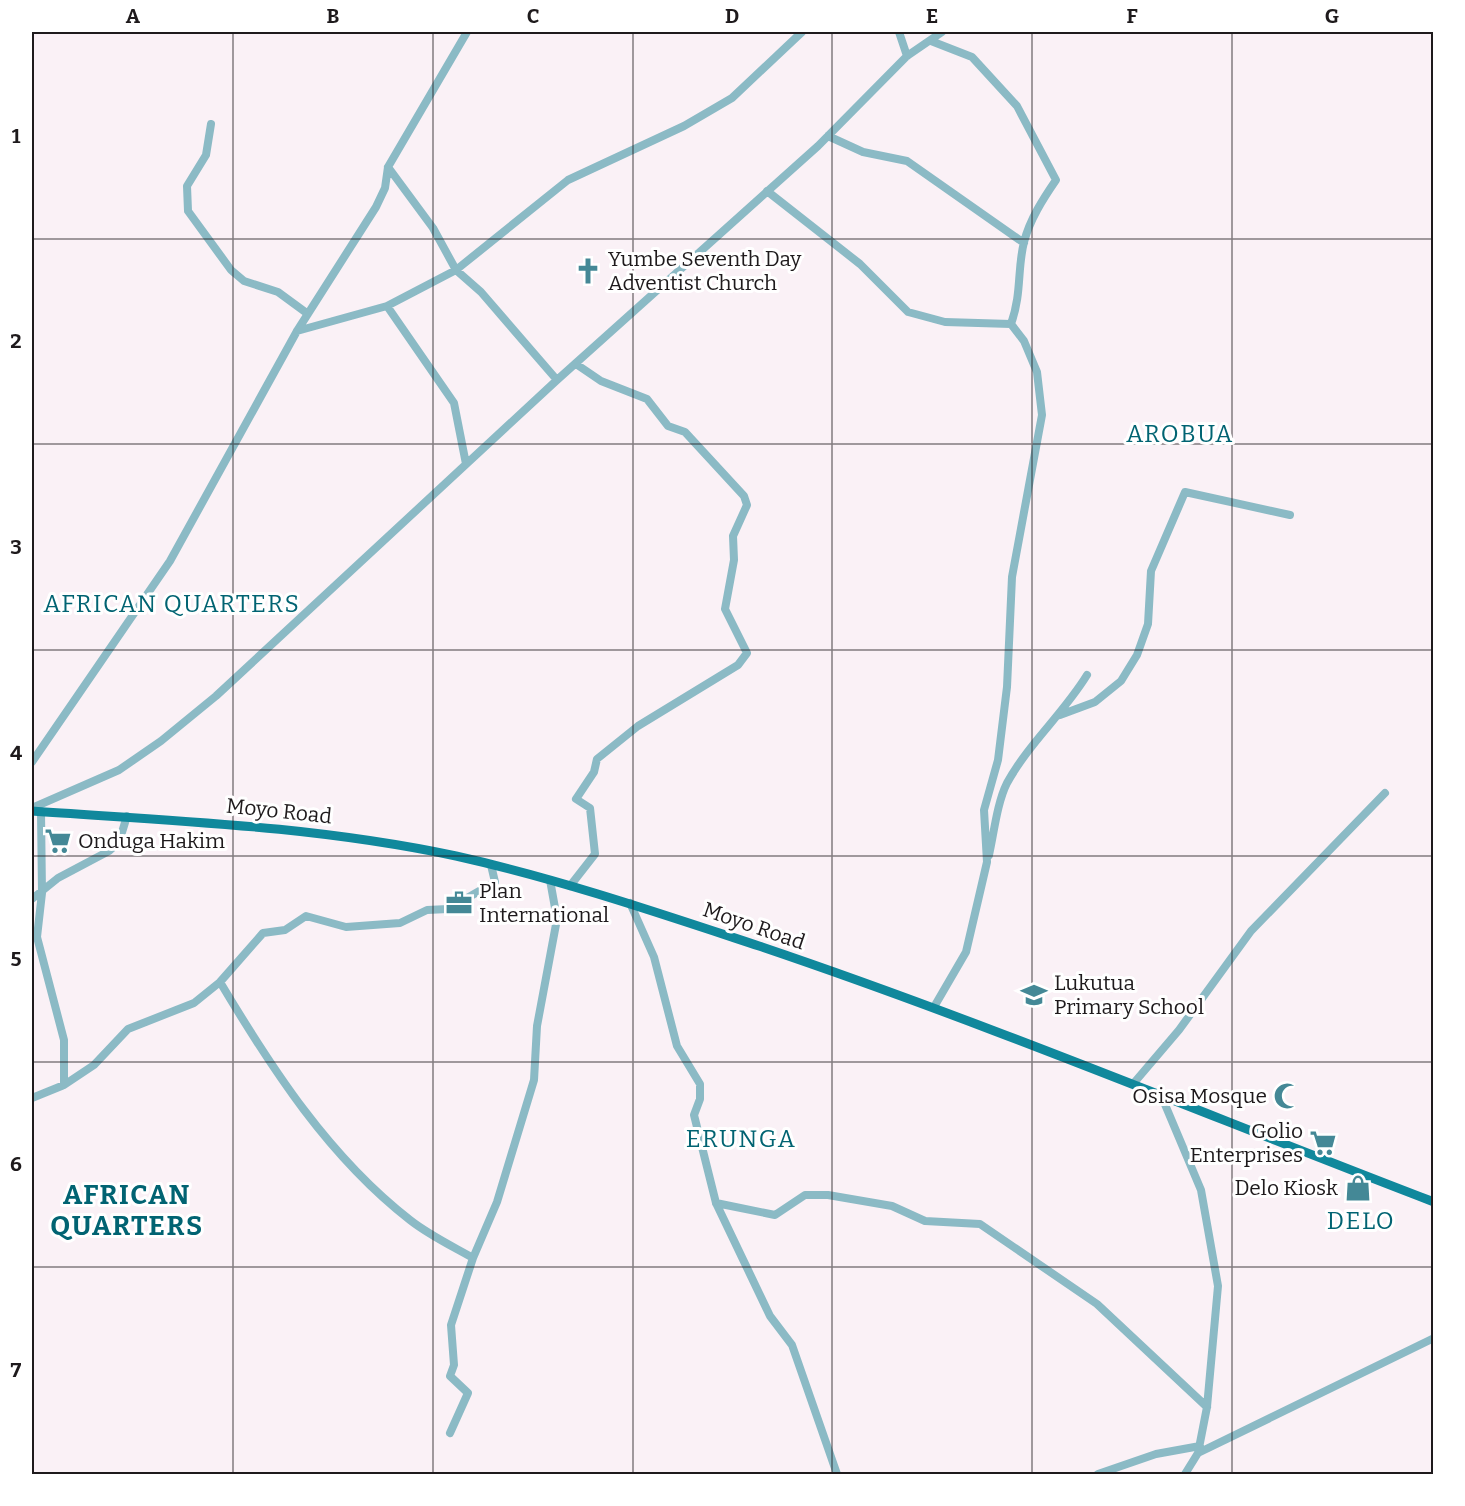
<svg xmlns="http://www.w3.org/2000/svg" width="1465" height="1506" viewBox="0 0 1465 1506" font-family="Bitter,serif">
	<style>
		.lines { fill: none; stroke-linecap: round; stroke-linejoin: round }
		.minor { stroke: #8bbac5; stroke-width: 8 }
		.major { stroke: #10889c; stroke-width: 9 }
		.grid { fill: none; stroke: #1e1a1c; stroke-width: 1.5; stroke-opacity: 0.55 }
		.labels { text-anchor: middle; stroke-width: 6; stroke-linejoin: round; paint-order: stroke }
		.poi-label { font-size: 21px; fill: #1e1a1c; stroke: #fff; text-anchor: start }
		.street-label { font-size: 21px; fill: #1e1a1c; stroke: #fff }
		.quarter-label { font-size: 24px; letter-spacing: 1.5px; fill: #016372; stroke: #fff }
		.district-label { font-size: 27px; font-weight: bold; letter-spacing: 1.5px; fill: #016372; stroke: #fff }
		.neatline { fill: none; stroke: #1e1a1c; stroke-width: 2 }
		.grid-label { font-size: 20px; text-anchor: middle; font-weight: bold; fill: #1e1a1c }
	</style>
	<rect width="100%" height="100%" fill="#faf1f6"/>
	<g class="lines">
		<!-- minor -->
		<path class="minor" d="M 899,32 L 907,56
			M 931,41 L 972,57 L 1017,106 L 1056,180 C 1043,199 1030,219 1024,242 C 1017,270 1022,293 1011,324
			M 211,124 L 206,155 L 187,186 L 188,211 L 231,270 L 244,281 L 278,292 L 308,314
			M 828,136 L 863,152 L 907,161 L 1024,243
			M 388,167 L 433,228 L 456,270 L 481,292 L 557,380
			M 767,191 L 860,264 L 908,312 L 945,322 L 1011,324 L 1024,341 L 1037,372 L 1042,415 L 1012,577 L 1007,687 L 998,760 L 984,810 L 987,862 L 966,952 L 934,1007
			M 387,306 L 454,403 L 466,464
			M 297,331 L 387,306 L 456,270 L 568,180 L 684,126 L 732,98 L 802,32
			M 1060,715 L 1095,702 L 1121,681 L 1137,655 L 1148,624 L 1151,571 L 1185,492 L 1290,515
			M 32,762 L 170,561 L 297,331 L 376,207 L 385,188 L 388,167 L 467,32
			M 32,808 L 119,770 L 161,741 L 216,696 L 557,380 L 818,146 L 907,56 L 942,32
			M 989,855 C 994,833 997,803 1007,783 C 1029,743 1063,714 1087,675
			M 570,886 L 595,854 L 590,808 L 576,799 L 594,772 L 597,759 L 638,726 L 738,665 L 747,653 L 725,609 L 734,560 L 733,536 L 747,505 L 744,496 L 685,432 L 668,426 L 647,399 L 601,381 L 576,364
			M 32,899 L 58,878 L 109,851 L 119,842 L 127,816
			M 630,903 L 654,957 L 677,1046 L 700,1084 L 700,1099 L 694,1115 L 716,1203 L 770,1316 L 792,1345 L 837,1474
			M 220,982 C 272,1069 329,1157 410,1220 C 429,1235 452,1246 473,1258
			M 1133,1084 L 1179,1030 L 1251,931 L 1385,793
			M 64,1085 L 94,1065 L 128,1029 L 194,1003 L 220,982 L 263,933 L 285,930 L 306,916 L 346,927 L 400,923 L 427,910 L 448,909 L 495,882 L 491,865
			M 1161,1095 L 1201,1190 L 1218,1286 L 1207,1407 L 1198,1453
			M 32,1098 L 64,1085 L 64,1040 L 37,937 L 42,893 L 41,812
			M 716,1203 L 775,1215 L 805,1195 L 828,1195 L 892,1206 L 925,1221 L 980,1224 L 1097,1304 L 1207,1407
			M 450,1433 L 468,1393 L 450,1376 L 454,1365 L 451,1325 L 473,1258 L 497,1202 L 534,1080 L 537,1026 L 557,919 L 550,880
			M 1098,1474 L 1156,1454 L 1200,1446
			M 1185,1474 L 1198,1453 L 1434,1338"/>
		<!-- major -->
		<path class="major" d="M 32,811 C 174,821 315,826 456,856 C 559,879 659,913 759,946 C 987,1023 1209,1116 1434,1202"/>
	</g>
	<!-- grid -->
	<path class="grid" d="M 233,32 L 233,1474M 433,32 L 433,1474M 633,32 L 633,1474M 832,32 L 832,1474M 1032,32 L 1032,1474M 1232,32 L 1232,1474M 32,239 L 1434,239M 32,444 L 1434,444M 32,650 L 1434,650M 32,856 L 1434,856M 32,1062 L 1434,1062M 32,1267 L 1434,1267"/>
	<!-- icons -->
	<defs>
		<g id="church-bare" transform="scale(2.07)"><path d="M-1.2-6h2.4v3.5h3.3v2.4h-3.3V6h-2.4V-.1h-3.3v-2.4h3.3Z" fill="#448896" stroke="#fff" stroke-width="2.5" paint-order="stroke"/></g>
		<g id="supermarket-bare" transform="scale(2.07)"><path d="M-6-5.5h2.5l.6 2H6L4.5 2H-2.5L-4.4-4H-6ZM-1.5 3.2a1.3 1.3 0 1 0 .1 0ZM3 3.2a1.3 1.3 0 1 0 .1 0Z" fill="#448896" stroke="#fff" stroke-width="2.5" paint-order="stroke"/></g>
		<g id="office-bare" transform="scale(2.07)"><path d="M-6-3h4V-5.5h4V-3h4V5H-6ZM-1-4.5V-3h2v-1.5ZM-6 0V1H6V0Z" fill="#448896" stroke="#fff" stroke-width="2.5" paint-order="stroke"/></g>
		<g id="school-bare" transform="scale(2.07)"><path d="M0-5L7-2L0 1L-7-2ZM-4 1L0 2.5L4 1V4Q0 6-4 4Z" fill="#448896" stroke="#fff" stroke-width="2.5" paint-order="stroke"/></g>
		<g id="mosque-bare" transform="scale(2.07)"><path d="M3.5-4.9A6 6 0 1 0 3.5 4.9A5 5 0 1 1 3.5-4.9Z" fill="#448896" stroke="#fff" stroke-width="2.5" paint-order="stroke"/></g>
		<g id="shop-bare" transform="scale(2.07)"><path d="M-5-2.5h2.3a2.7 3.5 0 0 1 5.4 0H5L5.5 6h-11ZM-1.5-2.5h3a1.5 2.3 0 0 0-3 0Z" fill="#448896" stroke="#fff" stroke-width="2.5" paint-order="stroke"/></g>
	</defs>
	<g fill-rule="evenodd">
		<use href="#church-bare" x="588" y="271"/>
		<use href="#supermarket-bare" x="58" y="841"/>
		<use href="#office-bare" x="459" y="903"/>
		<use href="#school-bare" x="1034" y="995"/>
		<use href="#mosque-bare" x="1287" y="1096"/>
		<use href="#supermarket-bare" x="1323" y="1143"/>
		<use href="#shop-bare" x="1358" y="1188"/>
	</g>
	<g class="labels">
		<!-- poi labels -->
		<g class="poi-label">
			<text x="608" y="266">Yumbe Seventh Day<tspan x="608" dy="24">Adventist Church</tspan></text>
			<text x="78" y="848">Onduga Hakim</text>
			<text x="479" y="898">Plan<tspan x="479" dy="24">International</tspan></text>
			<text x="1054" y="990">Lukutua<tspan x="1054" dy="24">Primary School</tspan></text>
			<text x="1267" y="1103" text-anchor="end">Osisa Mosque</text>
			<text x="1303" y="1138" text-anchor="end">Golio<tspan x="1303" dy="24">Enterprises</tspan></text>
			<text x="1338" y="1195" text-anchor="end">Delo Kiosk</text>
		</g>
		<!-- street labels -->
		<g class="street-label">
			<text transform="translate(279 811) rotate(6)" y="7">Moyo Road</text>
			<text transform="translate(754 926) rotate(19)" y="7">Moyo Road</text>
		</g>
		<!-- quarter labels -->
		<g class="quarter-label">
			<text x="1180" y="442">AROBUA</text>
			<text x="172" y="612">AFRICAN QUARTERS</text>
			<text x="741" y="1147">ERUNGA</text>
			<text x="1361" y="1229">DELO</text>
		</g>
		<!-- district labels -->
		<g class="district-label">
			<text x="127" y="1204">AFRICAN<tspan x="127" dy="31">QUARTERS</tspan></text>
		</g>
	</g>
	<!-- border -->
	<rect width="1465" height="1506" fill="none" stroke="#ffffff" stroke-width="66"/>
	<rect x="33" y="33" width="1399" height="1440" class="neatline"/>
	<g class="grid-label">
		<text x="133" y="23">A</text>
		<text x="333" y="23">B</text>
		<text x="533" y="23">C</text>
		<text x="732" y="23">D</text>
		<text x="932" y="23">E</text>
		<text x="1132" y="23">F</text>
		<text x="1332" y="23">G</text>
		<text x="16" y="143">1</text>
		<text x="16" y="348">2</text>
		<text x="16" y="554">3</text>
		<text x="16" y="760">4</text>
		<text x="16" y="966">5</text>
		<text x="16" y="1171">6</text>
		<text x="16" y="1377">7</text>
	</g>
</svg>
